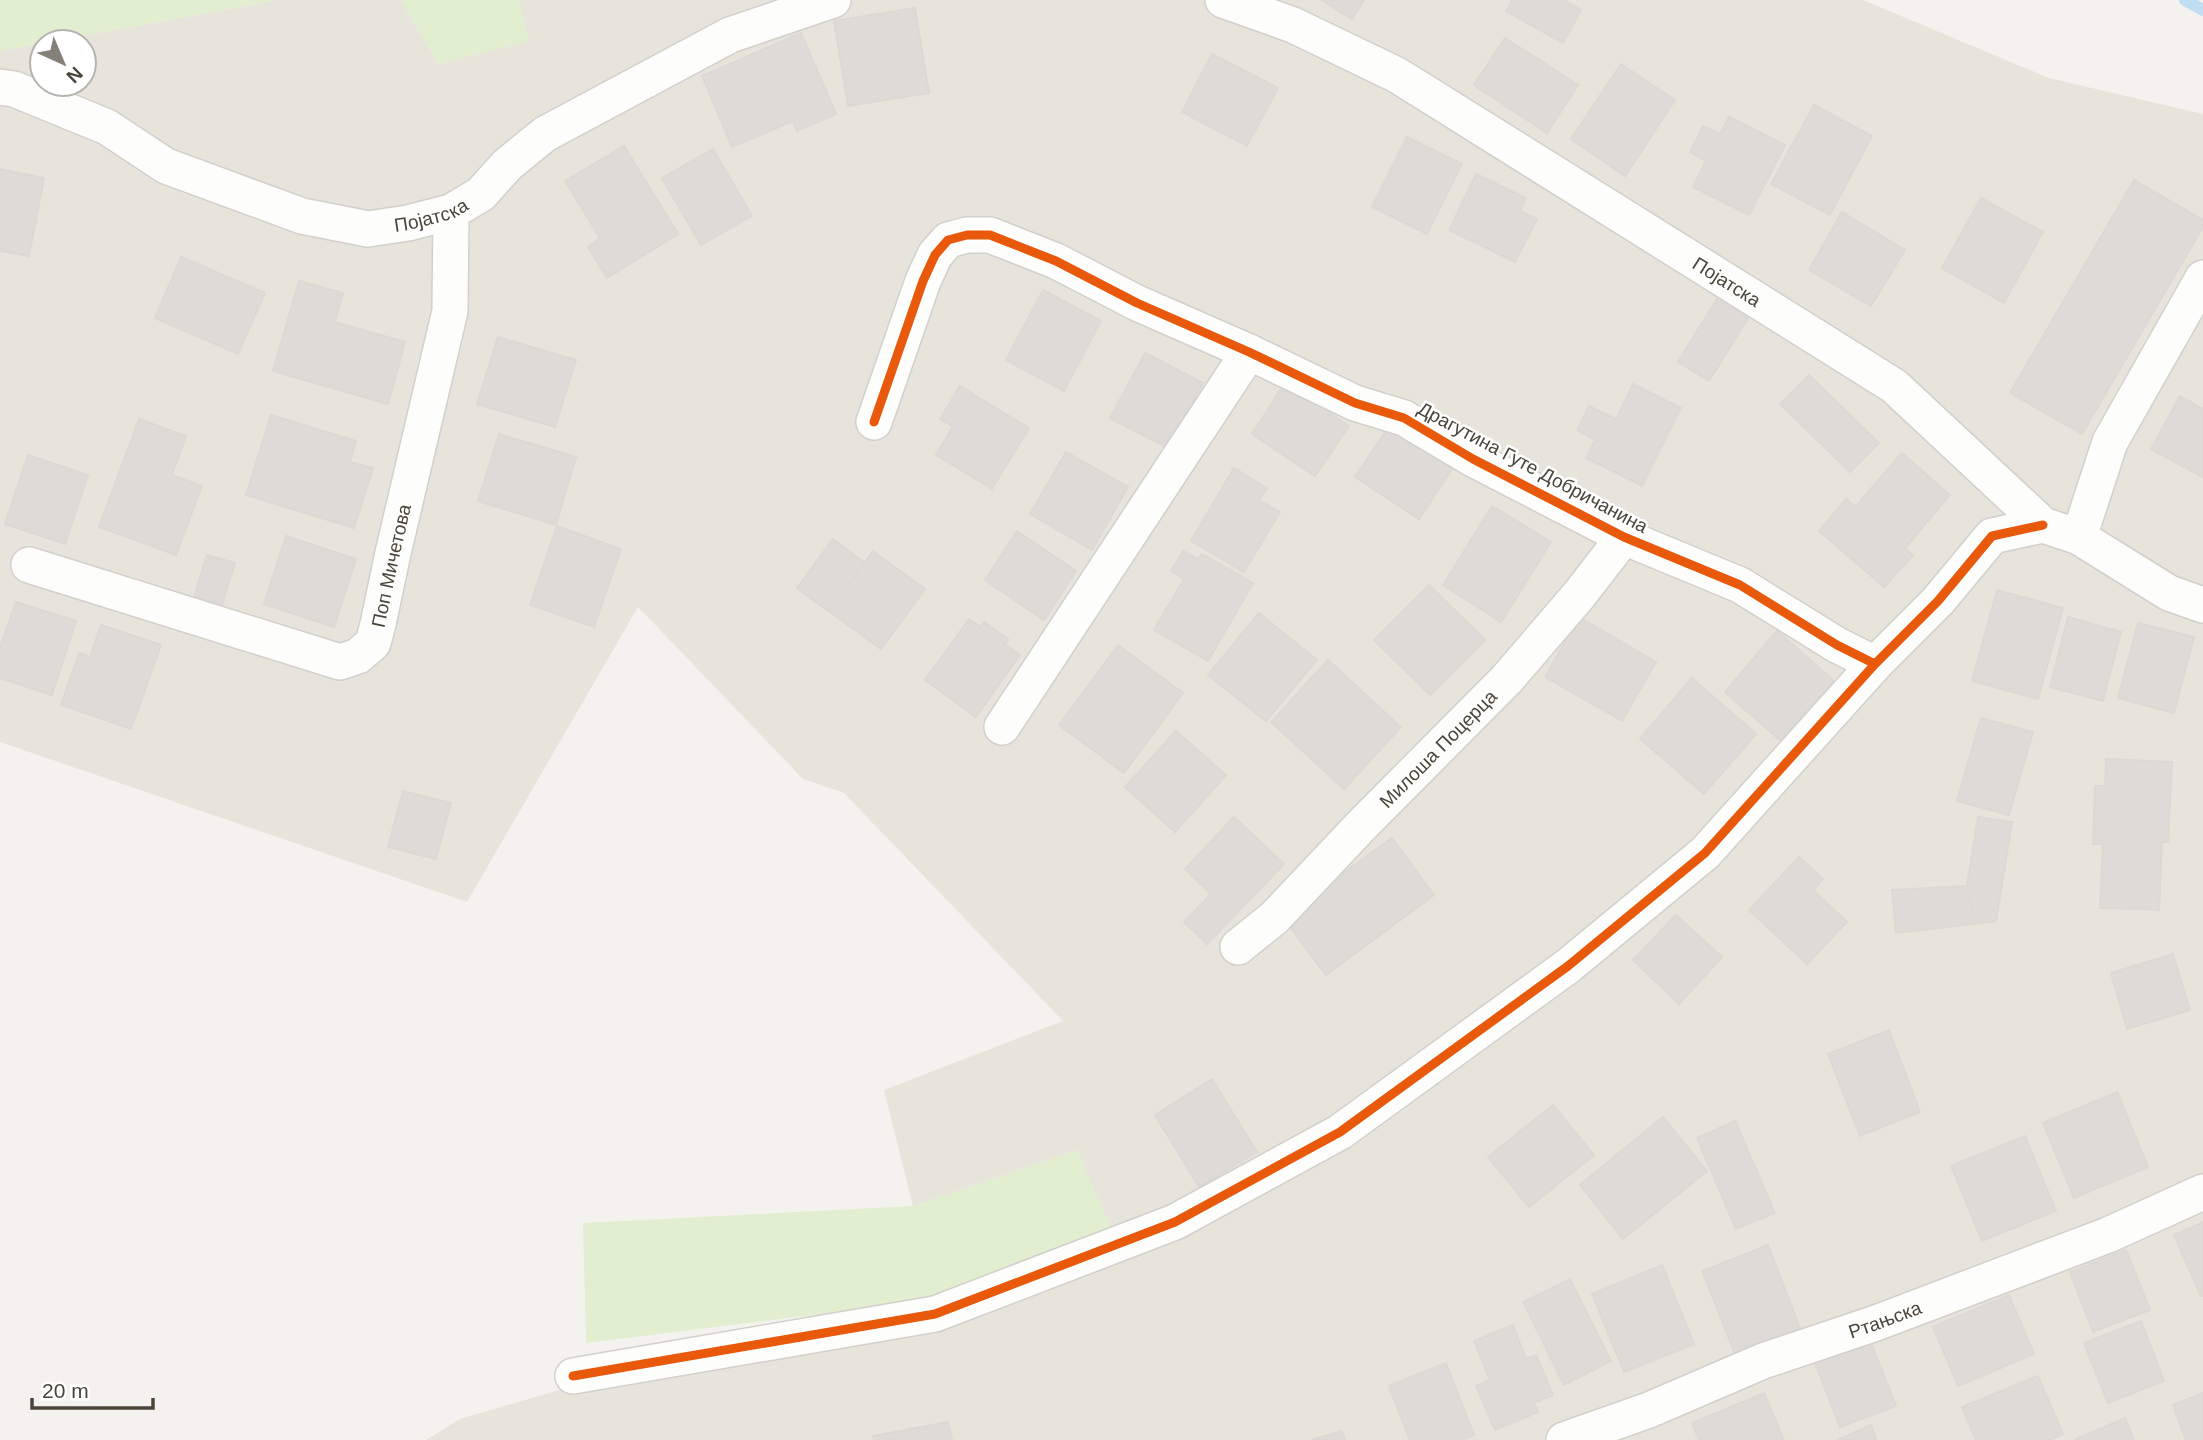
<svg xmlns="http://www.w3.org/2000/svg" width="2203" height="1440" viewBox="0 0 2203 1440" font-family="Arial,sans-serif">
	<style>
		.residential { fill: #e7e4dc }
		.green { fill: #e1eecf }
		.lines { fill: none; stroke-linecap: round; stroke-linejoin: round }
		.stream { stroke: #c0ddf1; stroke-width: 12 }
		.building { fill: #dedbd6; stroke: #dcd9d4; stroke-width: 2 }
		.street-casing { stroke: #d2d0cb; stroke-width: 38 }
		.street { stroke: #fdfdfc; stroke-width: 35 }
		.cycleway-casing { stroke: #fff; stroke-width: 13 }
		.cycleway { stroke: #e8590c; stroke-width: 9 }
		.labels { text-anchor: middle; stroke-width: 5; stroke-linejoin: round; paint-order: stroke }
		.street-label { font-size: 19px; fill: #4b4439; stroke: #fff }
	</style>
	<rect width="100%" height="100%" fill="#f4f2ee"/>
	<!-- residential -->
	<path class="residential" d="M 278,0 L 401,0 L 438,64 L 529,41 L 519,0 L 1863,0 L 2049,78 L 2203,114 L 2203,1440 L 426,1440 L 460,1419 L 1110,1228 L 1077,1150 L 913,1206 L 884,1090 L 1063,1021 L 844,793 L 803,779 L 638,607 L 467,902 L 0,742 L 0,51 L 42,43 L 42,84 L 84,84 L 84,42 L 49,42 Z"/>
	<!-- green -->
	<path class="green" d="M 0,0 L 278,0 L 0,51 Z
		M 401,0 L 519,0 L 530,41 L 438,64 Z
		M 1077,1150 L 1111,1228 L 934,1300 L 586,1343 L 583,1223 L 913,1206 Z"/>
	<g class="lines">
		<!-- stream -->
		<path class="stream" d="M 2185,0 L 2203,10"/>
	</g>
	<!-- building -->
	<path class="building" d="M 1322,0 L 1364,0 L 1352,19 Z
		M 1512,0 L 1564,0 L 1581,10 L 1563,43 L 1506,11 Z
		M 915,8 L 929,93 L 848,106 L 834,21 Z
		M 801,33 L 836,114 L 797,131 L 793,121 L 732,147 L 702,76 Z
		M 1505,38 L 1578,85 L 1547,133 L 1474,85 Z
		M 1212,54 L 1278,88 L 1247,146 L 1182,112 Z
		M 1621,64 L 1675,100 L 1625,176 L 1571,139 Z
		M 1814,105 L 1872,136 L 1830,215 L 1771,184 Z
		M 1729,117 L 1785,145 L 1749,215 L 1693,187 L 1706,161 L 1690,152 L 1703,126 L 1720,134 Z
		M 1407,137 L 1462,164 L 1427,234 L 1372,207 Z
		M 624,146 L 678,234 L 607,278 L 588,247 L 600,238 L 565,181 Z
		M 713,149 L 752,216 L 701,245 L 662,178 Z
		M 0,169 L 44,178 L 29,256 L 0,251 Z
		M 1476,174 L 1526,198 L 1520,211 L 1537,219 L 1515,262 L 1449,230 Z
		M 2134,180 L 2203,220 L 2203,227 L 2082,434 L 2010,393 Z
		M 1981,198 L 2043,232 L 2004,303 L 1942,268 Z
		M 1842,212 L 1905,250 L 1871,306 L 1809,270 Z
		M 181,257 L 265,293 L 238,354 L 155,318 Z
		M 299,281 L 343,293 L 335,322 L 405,342 L 388,404 L 273,371 Z
		M 1043,290 L 1101,321 L 1064,391 L 1006,360 Z
		M 1717,299 L 1748,318 L 1709,381 L 1678,362 Z
		M 498,337 L 576,360 L 555,427 L 477,404 Z
		M 1145,353 L 1203,383 L 1168,448 L 1110,418 Z
		M 1809,375 L 1879,443 L 1850,472 L 1780,404 Z
		M 1285,383 L 1349,426 L 1315,476 L 1252,434 Z
		M 1633,384 L 1681,408 L 1642,486 L 1586,458 L 1595,440 L 1577,430 L 1589,406 L 1616,419 Z
		M 960,386 L 1029,428 L 992,489 L 936,455 L 953,426 L 940,419 Z
		M 2180,396 L 2203,409 L 2203,477 L 2151,449 Z
		M 271,415 L 356,441 L 350,462 L 373,468 L 354,528 L 246,495 Z
		M 139,419 L 186,436 L 172,475 L 202,486 L 176,555 L 99,527 Z
		M 1389,426 L 1452,469 L 1419,519 L 1355,477 Z
		M 499,434 L 576,457 L 556,525 L 478,501 Z
		M 1066,452 L 1128,487 L 1092,550 L 1030,514 Z
		M 1902,453 L 1950,495 L 1905,548 L 1913,555 L 1884,587 L 1819,531 L 1846,499 L 1855,507 Z
		M 28,455 L 88,475 L 65,544 L 5,524 Z
		M 1234,468 L 1267,488 L 1259,500 L 1280,512 L 1244,572 L 1191,541 Z
		M 1492,506 L 1551,542 L 1501,622 L 1443,585 Z
		M 557,526 L 621,549 L 594,627 L 530,605 Z
		M 1017,531 L 1076,571 L 1044,620 L 985,580 Z
		M 286,536 L 356,559 L 334,627 L 264,604 Z
		M 833,539 L 853,554 L 817,603 L 797,588 Z
		M 873,551 L 925,589 L 881,649 L 829,611 Z
		M 1183,551 L 1198,559 L 1202,554 L 1253,583 L 1208,661 L 1154,630 L 1184,579 L 1171,571 Z
		M 853,554 L 864,562 L 829,611 L 817,603 Z
		M 207,555 L 235,563 L 222,605 L 194,596 Z
		M 1429,585 L 1485,640 L 1430,695 L 1374,640 Z
		M 1997,590 L 2063,608 L 2038,699 L 1972,681 Z
		M 16,602 L 76,621 L 52,695 L 0,678 L 0,647 Z
		M 1259,613 L 1317,660 L 1266,721 L 1208,675 Z
		M 1579,617 L 1656,662 L 1622,721 L 1545,677 Z
		M 2068,617 L 2121,632 L 2103,701 L 2050,687 Z
		M 969,619 L 981,627 L 984,622 L 1008,639 L 1005,644 L 1020,655 L 976,717 L 925,680 Z
		M 2138,623 L 2194,637 L 2174,713 L 2118,698 Z
		M 101,625 L 161,645 L 131,729 L 61,705 L 79,653 L 90,657 Z
		M 1777,631 L 1834,681 L 1782,742 L 1725,692 Z
		M 1118,645 L 1183,693 L 1124,773 L 1059,725 Z
		M 1328,660 L 1401,727 L 1344,789 L 1271,722 Z
		M 1692,678 L 1756,734 L 1704,794 L 1640,739 Z
		M 1981,718 L 2033,732 L 2009,815 L 1957,801 Z
		M 1176,731 L 1226,775 L 1175,832 L 1125,787 Z
		M 2106,759 L 2172,762 L 2168,842 L 2162,842 L 2159,910 L 2100,908 L 2103,844 L 2093,844 L 2095,786 L 2105,786 Z
		M 403,791 L 451,803 L 436,859 L 388,847 Z
		M 1234,817 L 1284,864 L 1207,944 L 1184,922 L 1211,894 L 1185,869 Z
		M 1978,817 L 2012,822 L 1996,921 L 1975,924 L 1967,886 Z
		M 1392,838 L 1434,895 L 1380,935 L 1338,877 Z
		M 1799,857 L 1823,879 L 1813,890 L 1847,922 L 1807,964 L 1749,910 Z
		M 1338,877 L 1380,935 L 1326,975 L 1283,918 Z
		M 1967,886 L 1975,924 L 1896,933 L 1892,890 Z
		M 1676,915 L 1722,957 L 1679,1004 L 1633,960 Z
		M 2173,954 L 2190,1010 L 2127,1029 L 2111,973 Z
		M 1889,1030 L 1920,1112 L 1860,1136 L 1828,1054 Z
		M 1212,1079 L 1257,1152 L 1199,1187 L 1155,1115 Z
		M 2117,1092 L 2148,1167 L 2074,1198 L 2043,1123 Z
		M 1553,1105 L 1594,1155 L 1529,1207 L 1488,1157 Z
		M 1663,1117 L 1707,1171 L 1623,1239 L 1580,1185 Z
		M 1735,1121 L 1775,1213 L 1736,1229 L 1697,1138 Z
		M 2025,1136 L 2056,1211 L 1982,1241 L 1951,1166 Z
		M 2203,1222 L 2203,1296 L 2201,1296 L 2174,1235 Z
		M 1768,1245 L 1800,1328 L 1735,1354 L 1702,1271 Z
		M 2126,1250 L 2150,1310 L 2093,1332 L 2070,1272 Z
		M 1662,1265 L 1694,1344 L 1624,1372 L 1592,1294 Z
		M 1570,1279 L 1611,1361 L 1564,1385 L 1523,1302 Z
		M 2009,1295 L 2034,1354 L 1958,1386 L 1933,1327 Z
		M 2141,1321 L 2164,1381 L 2108,1403 L 2084,1343 Z
		M 1513,1325 L 1526,1359 L 1536,1355 L 1553,1395 L 1534,1403 L 1538,1412 L 1495,1430 L 1476,1386 L 1490,1380 L 1474,1341 Z
		M 1869,1338 L 1896,1406 L 1840,1427 L 1814,1360 Z
		M 1446,1363 L 1474,1435 L 1461,1440 L 1410,1440 L 1389,1386 Z
		M 2038,1376 L 2063,1434 L 2050,1440 L 1976,1440 L 1962,1407 Z
		M 1764,1393 L 1784,1440 L 1699,1440 L 1692,1423 Z
		M 2203,1393 L 2203,1440 L 2186,1440 L 2173,1405 Z
		M 2125,1418 L 2134,1440 L 2074,1440 Z
		M 948,1422 L 952,1440 L 874,1440 L 873,1436 Z
		M 1871,1425 L 1877,1440 L 1837,1440 Z
		M 1342,1431 L 1345,1440 L 1312,1440 Z"/>
	<g class="lines">
		<!-- street casing -->
		<g class="street-casing">
			<g id="street">
				<path id="s1" d="M 1223,0 L 1293,25 L 1397,75 L 1894,386 L 2043,525 L 2079,537 L 2169,593 L 2203,605"/>
				<path id="s2" d="M 0,87 L 14,89 L 107,127 L 166,166 L 302,216 L 368,229 L 408,223 L 451,212 L 481,194 L 507,165 L 545,134 L 730,35 L 833,0"/>
				<path d="M 874,422 L 923,281 L 935,255 L 948,240 L 967,235 L 990,235 L 1056,261 L 1137,303 L 1249,352 L 1355,403 L 1404,418 L 1473,459 L 1624,537 L 1740,585 L 1837,645 L 1875,664 L 1938,601 L 1992,536 L 2043,525"/>
				<path d="M 2079,537 L 2110,442 L 2203,278"/>
				<path id="s3" d="M 29,565 L 340,662 L 358,656 L 373,643 L 378,624 L 393,553 L 450,311 L 451,212"/>
				<path d="M 1002,727 L 1249,352"/>
				<path id="s4" d="M 1238,947 L 1274,918 L 1361,826 L 1507,679 L 1579,595 L 1624,537"/>
				<path d="M 573,1376 L 935,1314 L 1175,1222 L 1340,1132 L 1568,966 L 1705,853 L 1875,664"/>
				<path id="s5" d="M 1564,1440 L 1649,1410 L 1763,1361 L 1876,1323 L 2108,1235 L 2203,1192"/>
			</g>
		</g>
		<!-- street -->
		<use href="#street" class="street"/>
		<!-- cycleway casing -->
		<g class="cycleway-casing">
			<path id="cycleway" d="M 874,422 L 923,281 L 935,255 L 948,240 L 967,235 L 990,235 L 1056,261 L 1137,303 L 1249,352 L 1355,403 L 1404,418 L 1473,459 L 1624,537 L 1740,585 L 1837,645 L 1875,664 L 1938,601 L 1992,536 L 2043,525
				M 573,1376 L 935,1314 L 1175,1222 L 1340,1132 L 1568,966 L 1705,853 L 1875,664"/>
		</g>
		<!-- cycleway -->
		<use href="#cycleway" class="cycleway"/>
	</g>
	<g class="labels">
		<!-- street labels -->
		<g class="street-label">
			<text dy="7" stroke="none"><textPath href="#s2" startOffset="462">Појатска</textPath></text>
			<text dy="7" stroke="none"><textPath href="#s1" startOffset="579">Појатска</textPath></text>
			<text transform="translate(1533 467) rotate(28)" y="7">Драгутина Гуте Добричанина</text>
			<text dy="7" stroke="none"><textPath href="#s3" startOffset="444">Поп Мичетова</textPath></text>
			<text dy="7" stroke="none"><textPath href="#s4" startOffset="282">Милоша Поцерца</textPath></text>
			<text dy="7" stroke="none"><textPath href="#s5" startOffset="343">Ртањска</textPath></text>
		</g>
	</g>
	<!-- north arrow -->
	<g transform="translate(63 63) rotate(136)"><circle r="33" fill="#ffffff" stroke="#b7b4b0" stroke-width="2"/>
	<path d="M0-5L12 26L0 18L-12 26Z" fill="#868178"/>
	<text y="-10" font-size="19" font-weight="bold" text-anchor="middle" fill="#4b4439">N</text>
	</g>
	<!-- scale -->
	<path d="M32 1398v10h121v-10" fill="none" stroke="#4b4439" stroke-width="3.5"/>
	<text x="42" y="1398" font-size="21" fill="#4b4439" stroke="#ffffff" stroke-width="5" paint-order="stroke">20 m</text>
</svg>
